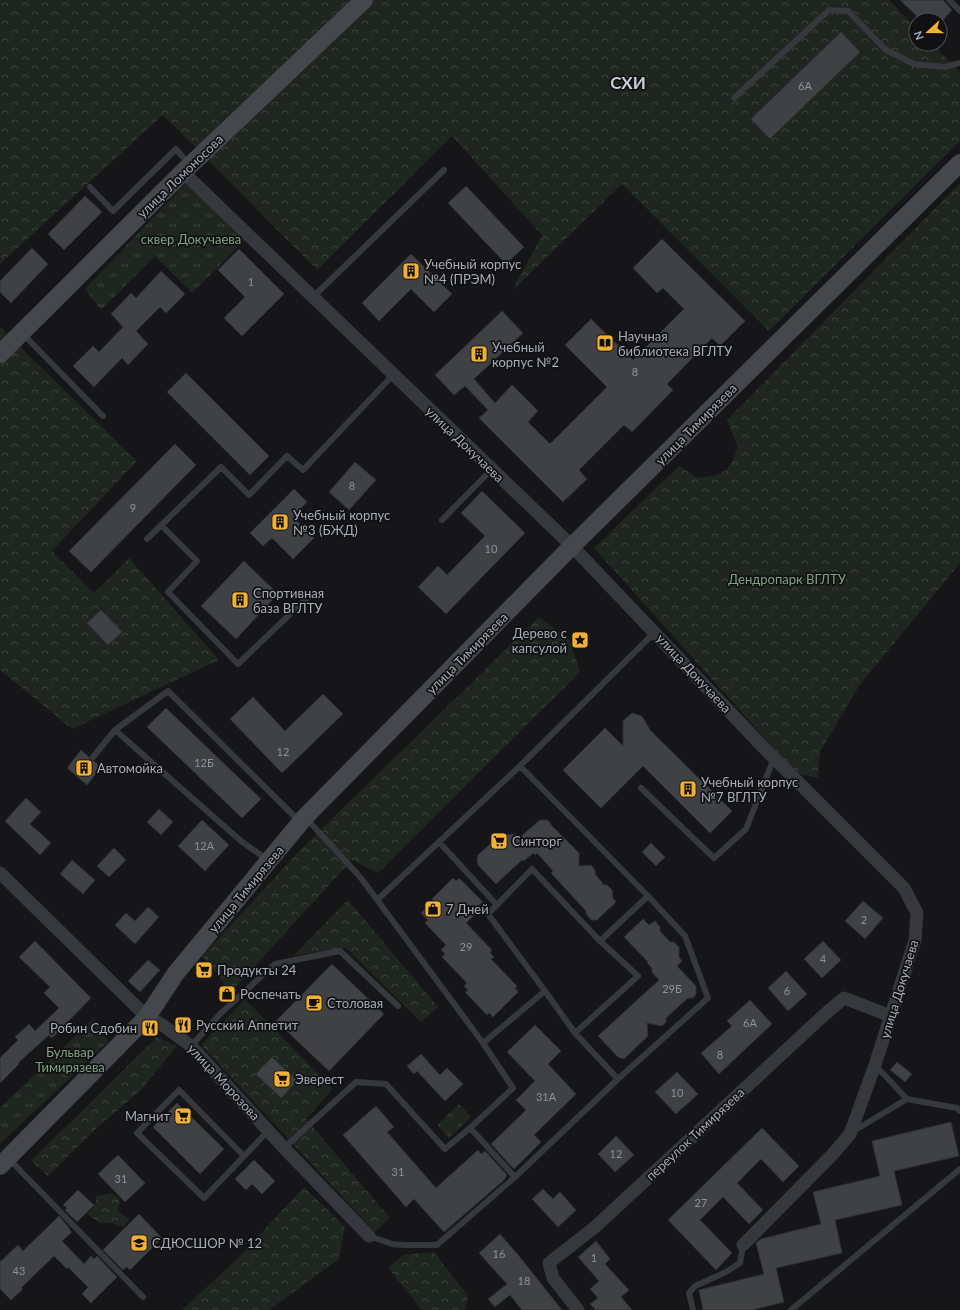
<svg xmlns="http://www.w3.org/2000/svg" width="960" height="1310" viewBox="0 0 960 1310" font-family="Lato,sans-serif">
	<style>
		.forest { fill: url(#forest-crowns) }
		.park { fill: url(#park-tufts) }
		.building { fill: #404145; stroke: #303034 }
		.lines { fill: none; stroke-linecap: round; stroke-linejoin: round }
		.lane { stroke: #37383d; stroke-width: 6 }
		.street { stroke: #37383d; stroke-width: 13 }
		.secondary { stroke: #45474d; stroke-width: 18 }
		.labels { text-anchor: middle; stroke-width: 3.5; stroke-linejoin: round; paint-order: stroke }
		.number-label { font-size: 11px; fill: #8e929b }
		.street-label { font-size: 13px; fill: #a8adb8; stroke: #111113 }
		.park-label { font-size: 13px; fill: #7fa381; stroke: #111113 }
		.poi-label { font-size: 13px; fill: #a8adb8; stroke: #111113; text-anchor: start }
		.district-label { font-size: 17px; font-weight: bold; fill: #c9ccd4; stroke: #111113 }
	</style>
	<defs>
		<pattern id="forest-crowns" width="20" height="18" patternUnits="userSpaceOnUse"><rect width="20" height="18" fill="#1e261f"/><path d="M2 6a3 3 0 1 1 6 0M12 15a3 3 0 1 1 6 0" fill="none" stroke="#3c433d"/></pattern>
		<pattern id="park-tufts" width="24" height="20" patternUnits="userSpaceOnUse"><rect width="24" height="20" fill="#1e261f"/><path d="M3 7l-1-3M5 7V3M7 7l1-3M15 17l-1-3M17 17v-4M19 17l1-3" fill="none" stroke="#3c433d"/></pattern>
	</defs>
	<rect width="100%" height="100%" fill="#161618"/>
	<!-- forest -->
	<path class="forest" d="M 0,0 L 889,0 L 916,28 L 916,44 L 932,44 L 960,72 L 960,141 L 769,331 L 622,184 L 512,291 L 542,235 L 452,136 L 317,270 L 163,115 L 0,264 Z
		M 960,183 L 960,563 L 859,686 L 820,752 L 818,778 L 796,773 L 594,548 L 679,466 L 698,478 C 725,474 728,474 738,447 L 727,420 Z
		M 0,327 L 137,461 L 52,551 L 94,593 L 129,558 L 219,660 L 72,729 L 0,670 Z
		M 539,617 L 570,640 L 580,672 L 378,873 L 352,860 L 231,992 L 202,956 L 304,846 Z
		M 348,900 L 438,1007 L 421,1022 L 346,948 L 293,956 Z
		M 245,999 L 333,1089 L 306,1119 L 390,1218 L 375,1232 L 201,1045 Z
		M 157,1037 L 177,1046 L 140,1091 L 99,1126 L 48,1176 L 31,1161 Z
		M 304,1187 L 345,1227 L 339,1259 L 269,1310 L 182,1310 L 237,1259 Z
		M 112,1193 L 120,1199 L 118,1211 L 129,1219 L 124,1227 L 112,1223 L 100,1223 L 87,1214 L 96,1203 L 96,1196 Z
		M 434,1252 L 468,1296 L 465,1310 L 422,1310 L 388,1268 L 403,1255 Z"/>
	<!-- park -->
	<path class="park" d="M 186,183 L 245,240 L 192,293 L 155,256 L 101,310 L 85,289 Z
		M 94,1018 L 109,1041 L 0,1144 L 0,1108 Z
		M 459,1104 L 471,1117 L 449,1138 L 437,1125 Z"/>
	<!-- building -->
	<path class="building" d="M 900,0 L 943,0 L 952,10 L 943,20 L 921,20 Z
		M 841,32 L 860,52 L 770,139 L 751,119 Z
		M 466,186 L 524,247 L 506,264 L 448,203 Z
		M 85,196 L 102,212 L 64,250 L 48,234 Z
		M 662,239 L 745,321 L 720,346 L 712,338 L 667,384 L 673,390 L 632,432 L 624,425 L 579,470 L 587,479 L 563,502 L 479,418 L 488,410 L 465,386 L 454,395 L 435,375 L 502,311 L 523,333 L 474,379 L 495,403 L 512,385 L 538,411 L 528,422 L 550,444 L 607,387 L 565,345 L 591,319 L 633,360 L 684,309 L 663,288 L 657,293 L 633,268 Z
		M 32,248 L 48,264 L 11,303 L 0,292 L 0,281 Z
		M 239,249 L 284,294 L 242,336 L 224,318 L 245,297 L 218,270 Z
		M 411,254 L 452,294 L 434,312 L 411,289 L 379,321 L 362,303 Z
		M 161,271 L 185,294 L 166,313 L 160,307 L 136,331 L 148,344 L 128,365 L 122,358 L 94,387 L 73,366 L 93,346 L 99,352 L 123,327 L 111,314 L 131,293 L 136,298 Z
		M 186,373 L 269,456 L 250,475 L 167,392 Z
		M 175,444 L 196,465 L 91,572 L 69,551 Z
		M 355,462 L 376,480 L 349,510 L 329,492 Z
		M 294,489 L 307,502 L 293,517 L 314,538 L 293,559 L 272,538 L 263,546 L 250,533 Z
		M 482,491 L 525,533 L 446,614 L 418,587 L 438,566 L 447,575 L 485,536 L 461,513 Z
		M 244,561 L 278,594 L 236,639 L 201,606 Z
		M 101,610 L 122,632 L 108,645 L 87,623 Z
		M 323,694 L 343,714 L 282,773 L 230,719 L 253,697 L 285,731 Z
		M 166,708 L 261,799 L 242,818 L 147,727 Z
		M 632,713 L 642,716 L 650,730 L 732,811 L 710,833 L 643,766 L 601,808 L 563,770 L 605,728 L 623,746 L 623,721 Z
		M 81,750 L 89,757 L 90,760 L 94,761 L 101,767 L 87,785 L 67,768 Z
		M 26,798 L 41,812 L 30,824 L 51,843 L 40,855 L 5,821 Z
		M 159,809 L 173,822 L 161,835 L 147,822 Z
		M 202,820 L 229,845 L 205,871 L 178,846 Z
		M 540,820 L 548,820 L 552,826 L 579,853 L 579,866 L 591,865 L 595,870 L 595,874 L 604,885 L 607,885 L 612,890 L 613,898 L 616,902 L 597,920 L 591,920 L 586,914 L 586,911 L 551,873 L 553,871 L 537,853 L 535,855 L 533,853 L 524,861 L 522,860 L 496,884 L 478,865 L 477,860 L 478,855 L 500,835 L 515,834 L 519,838 Z
		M 651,843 L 665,857 L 656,866 L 642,852 Z
		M 114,848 L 126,860 L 109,877 L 97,866 Z
		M 72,860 L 95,880 L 83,894 L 60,874 Z
		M 453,878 L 456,881 L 459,878 L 483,902 L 478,906 L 481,909 L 466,923 L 492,950 L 490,953 L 494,957 L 491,959 L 517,986 L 515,988 L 518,992 L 493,1017 L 489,1013 L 487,1015 L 465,992 L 468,990 L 464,986 L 467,983 L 442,957 L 445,954 L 441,950 L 446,945 L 425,923 L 428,920 L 421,913 L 434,901 L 432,899 Z
		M 863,901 L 883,918 L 865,939 L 845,921 Z
		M 148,907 L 159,917 L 135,944 L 115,925 L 126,913 L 135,921 Z
		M 643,919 L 649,925 L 655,921 L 660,927 L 660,931 L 670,942 L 674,942 L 679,947 L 679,957 L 682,961 L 677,966 L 696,986 L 696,994 L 693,998 L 688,998 L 666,1018 L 666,1022 L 662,1026 L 647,1023 L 648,1036 L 624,1059 L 618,1057 L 598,1036 L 659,980 L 652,972 L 652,968 L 647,963 L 648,962 L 624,937 Z
		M 35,941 L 91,998 L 52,1038 L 49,1035 L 18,1063 L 19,1064 L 0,1083 L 0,1058 L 18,1040 L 15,1037 L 29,1024 L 35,1031 L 59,1008 L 44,993 L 50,987 L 19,957 Z
		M 823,941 L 841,960 L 822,978 L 804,959 Z
		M 148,960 L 160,970 L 140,992 L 128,981 Z
		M 332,964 L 384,1014 L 329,1071 L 276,1021 Z
		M 786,971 L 807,994 L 788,1011 L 768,988 Z
		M 750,1000 L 772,1024 L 719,1074 L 701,1053 L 732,1026 L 727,1021 Z
		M 535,1025 L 561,1051 L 548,1064 L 576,1094 L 534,1135 L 541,1142 L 514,1169 L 491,1144 L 526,1110 L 516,1100 L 535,1081 L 507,1052 Z
		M 421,1054 L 440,1075 L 447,1068 L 463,1084 L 445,1101 L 417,1071 L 414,1074 L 407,1066 Z
		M 272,1057 L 297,1081 L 281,1098 L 256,1074 Z
		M 897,1062 L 912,1074 L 905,1082 L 890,1070 Z
		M 677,1072 L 698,1094 L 676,1114 L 655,1092 Z
		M 177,1103 L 224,1149 L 200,1174 L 153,1127 Z
		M 376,1106 L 394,1127 L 387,1132 L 436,1188 L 478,1150 L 481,1154 L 485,1151 L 507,1175 L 504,1180 L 444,1232 L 414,1199 L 406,1207 L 343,1135 Z
		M 951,1122 L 959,1156 L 894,1171 L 902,1205 L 835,1220 L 842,1253 L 776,1268 L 784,1302 L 752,1310 L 703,1310 L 699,1290 L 764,1274 L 756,1243 L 761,1239 L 821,1224 L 813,1192 L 880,1176 L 872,1141 Z
		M 762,1128 L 799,1166 L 783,1182 L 761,1159 L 737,1183 L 763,1210 L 749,1224 L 723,1197 L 700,1220 L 732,1253 L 716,1270 L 668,1220 Z
		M 616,1136 L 634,1155 L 615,1172 L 598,1154 Z
		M 118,1155 L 145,1183 L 125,1202 L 98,1174 Z
		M 254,1160 L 275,1181 L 262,1194 L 252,1184 L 246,1190 L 235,1179 Z
		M 543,1189 L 553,1199 L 560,1192 L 576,1210 L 558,1227 L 532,1199 Z
		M 78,1190 L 94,1205 L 77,1222 L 65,1210 L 67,1208 L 63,1205 Z
		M 139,1214 L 162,1238 L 130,1270 L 127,1267 L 123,1270 L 103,1250 Z
		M 59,1216 L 70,1229 L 69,1230 L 72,1232 L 62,1241 L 84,1264 L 91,1256 L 94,1259 L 97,1256 L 117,1277 L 91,1303 L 82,1294 L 88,1287 L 68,1267 L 67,1269 L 54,1256 L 21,1288 L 23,1289 L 11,1300 L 0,1289 L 0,1262 L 18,1245 L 23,1251 Z
		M 500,1234 L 519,1256 L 562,1310 L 522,1310 L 510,1295 L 495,1307 L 488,1299 L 507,1284 L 479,1253 Z
		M 596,1241 L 610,1259 L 605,1264 L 629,1290 L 621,1297 L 632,1310 L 596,1310 L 590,1304 L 598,1298 L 590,1289 L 599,1281 L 578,1257 Z"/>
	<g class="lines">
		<!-- lane -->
		<path class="lane" d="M 949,0 L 960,11
			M 734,98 L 829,10 L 848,11 L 886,50 L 914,64 L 945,67 L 960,63
			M 90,187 L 113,211 L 176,149 L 189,164
			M 313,297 L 444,170
			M 22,333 L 103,416
			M 442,520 L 491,470
			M 161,525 L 197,561 L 168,592 L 238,664 L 312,593
			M 147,539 L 221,467 L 249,495 L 287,456 L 303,470 L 393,375
			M 115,730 L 168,691 L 299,821
			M 93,757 L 115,730 L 241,841 L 268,860
			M 641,788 L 714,858 L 746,829 L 774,758
			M 306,818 L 361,878 L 483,1043 L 513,1088 L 470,1128 L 515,1177
			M 439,842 L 497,905
			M 377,900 L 520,766 L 655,632
			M 575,1033 L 638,976 L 600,941
			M 483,1043 L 545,991 L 488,914 L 532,869 L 600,941 L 648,896 L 520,766
			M 191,1046 L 221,1013 L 275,964 L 340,951 L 398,1006
			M 875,1065 L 907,1099 L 957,1108 L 960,1111
			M 618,1079 L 708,998 L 685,936 L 648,896
			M 852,1132 L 907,1099
			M 284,1148 L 356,1082 L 386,1084 L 445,1149 L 470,1128
			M 244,1156 L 179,1090 L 137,1133 L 204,1198 L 269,1130
			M 9,1159 L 143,1297
			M 369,1236 L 392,1244 L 404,1245 L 437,1245 L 515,1177 L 618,1079 L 575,1033 L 545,991
			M 693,1310 L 689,1293 L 695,1286 L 726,1272 L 740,1263 L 743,1245
			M 791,1310 L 960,1169"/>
		<!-- street -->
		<path class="street" d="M 183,172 L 572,546 L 763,747 L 904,888 L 917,913 L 915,940 L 875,1065 L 850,1134 L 832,1155 L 743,1245
			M 0,873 L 147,1017 L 161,1024 L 191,1046 L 284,1148 L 369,1236
			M 578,1310 L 553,1278 L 549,1263 L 595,1227 L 824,1015 L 844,998 L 891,1016"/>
		<!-- secondary -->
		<path class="secondary" d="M 0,354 L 183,172 L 364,0
			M 0,1166 L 147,1017 L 176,973 L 305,817 L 572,546 L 960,163"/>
	</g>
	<!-- icons -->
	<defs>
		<g id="building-square" transform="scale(0.9)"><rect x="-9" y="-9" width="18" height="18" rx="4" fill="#f2b134" stroke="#111113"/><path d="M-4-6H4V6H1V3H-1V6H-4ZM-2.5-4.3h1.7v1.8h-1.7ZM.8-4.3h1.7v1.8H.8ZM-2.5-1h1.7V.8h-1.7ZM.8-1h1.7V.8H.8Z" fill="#111"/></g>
		<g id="library-square" transform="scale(0.9)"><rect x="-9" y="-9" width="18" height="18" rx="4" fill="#f2b134" stroke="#111113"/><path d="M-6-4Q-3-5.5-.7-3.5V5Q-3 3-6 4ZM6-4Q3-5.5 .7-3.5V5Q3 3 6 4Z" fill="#111"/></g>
		<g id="sight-square" transform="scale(0.9)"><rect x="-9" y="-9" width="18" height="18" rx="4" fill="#f2b134" stroke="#111113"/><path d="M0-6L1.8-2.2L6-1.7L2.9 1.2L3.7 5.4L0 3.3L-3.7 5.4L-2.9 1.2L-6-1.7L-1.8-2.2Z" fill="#111"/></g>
		<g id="supermarket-square" transform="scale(0.9)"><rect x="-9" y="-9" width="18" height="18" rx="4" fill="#f2b134" stroke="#111113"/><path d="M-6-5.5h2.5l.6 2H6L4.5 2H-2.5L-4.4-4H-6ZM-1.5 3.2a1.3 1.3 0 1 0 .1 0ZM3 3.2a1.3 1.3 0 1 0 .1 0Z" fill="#111"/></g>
		<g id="shop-square" transform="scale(0.9)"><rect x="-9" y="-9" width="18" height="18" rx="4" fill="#f2b134" stroke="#111113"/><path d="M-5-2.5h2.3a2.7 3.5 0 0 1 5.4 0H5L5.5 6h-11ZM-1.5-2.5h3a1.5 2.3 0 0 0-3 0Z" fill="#111"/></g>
		<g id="cafe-square" transform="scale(0.9)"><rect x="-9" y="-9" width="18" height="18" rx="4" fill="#f2b134" stroke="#111113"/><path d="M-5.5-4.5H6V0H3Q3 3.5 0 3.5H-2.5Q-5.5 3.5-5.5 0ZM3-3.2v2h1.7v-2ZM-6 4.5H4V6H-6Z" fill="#111"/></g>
		<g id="restaurant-square" transform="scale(0.9)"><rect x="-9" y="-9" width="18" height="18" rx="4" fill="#f2b134" stroke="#111113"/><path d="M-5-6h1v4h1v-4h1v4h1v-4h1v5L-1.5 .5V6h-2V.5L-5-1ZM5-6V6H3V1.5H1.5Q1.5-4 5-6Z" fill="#111"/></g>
		<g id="school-square" transform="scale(0.9)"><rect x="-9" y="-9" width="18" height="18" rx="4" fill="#f2b134" stroke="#111113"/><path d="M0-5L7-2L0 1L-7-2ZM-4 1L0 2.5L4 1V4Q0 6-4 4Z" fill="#111"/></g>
	</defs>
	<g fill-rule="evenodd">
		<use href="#building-square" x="411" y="271"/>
		<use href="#library-square" x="605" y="343"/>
		<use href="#building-square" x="479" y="354"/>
		<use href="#building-square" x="280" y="522"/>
		<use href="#building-square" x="240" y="600"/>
		<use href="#sight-square" x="580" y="640"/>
		<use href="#building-square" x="84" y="768"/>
		<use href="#building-square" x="688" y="789"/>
		<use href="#supermarket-square" x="499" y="841"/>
		<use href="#shop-square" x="433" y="909"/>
		<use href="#supermarket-square" x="204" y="970"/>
		<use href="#shop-square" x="227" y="994"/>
		<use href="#cafe-square" x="314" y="1003"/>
		<use href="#restaurant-square" x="183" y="1025"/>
		<use href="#restaurant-square" x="150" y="1028"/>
		<use href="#supermarket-square" x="282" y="1079"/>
		<use href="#supermarket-square" x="183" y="1116"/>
		<use href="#school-square" x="139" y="1243"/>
	</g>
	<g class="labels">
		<!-- number labels -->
		<g class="number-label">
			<text x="805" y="90">6А</text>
			<text x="251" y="286">1</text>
			<text x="635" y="376">8</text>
			<text x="352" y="490">8</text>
			<text x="133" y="512">9</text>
			<text x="491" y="553">10</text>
			<text x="283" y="756">12</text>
			<text x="204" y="767">12Б</text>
			<text x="204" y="850">12А</text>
			<text x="864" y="924">2</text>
			<text x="466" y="951">29</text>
			<text x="823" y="963">4</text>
			<text x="672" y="993">29Б</text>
			<text x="787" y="995">6</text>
			<text x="750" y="1027">6А</text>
			<text x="720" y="1059">8</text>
			<text x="677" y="1097">10</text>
			<text x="546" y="1101">31А</text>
			<text x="616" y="1158">12</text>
			<text x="398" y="1176">31</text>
			<text x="121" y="1183">31</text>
			<text x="701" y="1207">27</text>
			<text x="499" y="1258">16</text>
			<text x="594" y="1262">1</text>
			<text x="19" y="1275">43</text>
			<text x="524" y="1285">18</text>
		</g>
		<!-- street labels -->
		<g class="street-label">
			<text transform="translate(180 176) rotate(-44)" y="5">улица Ломоносова</text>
			<text transform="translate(696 424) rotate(-45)" y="5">улица Тимирязева</text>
			<text transform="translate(465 444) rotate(44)" y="5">улица Докучаева</text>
			<text transform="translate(467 653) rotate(-45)" y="5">улица Тимирязева</text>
			<text transform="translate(694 673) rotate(47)" y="5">улица Докучаева</text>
			<text transform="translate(246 889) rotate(-50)" y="5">улица Тимирязева</text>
			<text transform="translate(899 989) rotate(-73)" y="5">улица Докучаева</text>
			<text transform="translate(224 1082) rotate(47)" y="5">улица Морозова</text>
			<text transform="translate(695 1134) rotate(-43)" y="5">переулок Тимирязева</text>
		</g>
		<!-- park labels -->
		<g class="park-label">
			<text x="191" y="244">сквер Докучаева</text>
			<text x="787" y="584">Дендропарк ВГЛТУ</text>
			<text x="70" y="1057">Бульвар<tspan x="70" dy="15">Тимирязева</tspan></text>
		</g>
		<!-- poi labels -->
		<g class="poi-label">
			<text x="424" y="269">Учебный корпус<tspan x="424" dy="15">№4 (ПРЭМ)</tspan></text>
			<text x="618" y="341">Научная<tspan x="618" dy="15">библиотека ВГЛТУ</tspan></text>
			<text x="492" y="352">Учебный<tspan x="492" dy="15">корпус №2</tspan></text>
			<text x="293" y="520">Учебный корпус<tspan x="293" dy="15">№3 (БЖД)</tspan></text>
			<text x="253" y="598">Спортивная<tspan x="253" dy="15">база ВГЛТУ</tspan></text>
			<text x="567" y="638" text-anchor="end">Дерево с<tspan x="567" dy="15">капсулой</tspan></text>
			<text x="97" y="773">Автомойка</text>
			<text x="701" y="787">Учебный корпус<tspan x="701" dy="15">№7 ВГЛТУ</tspan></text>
			<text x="512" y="846">Синторг</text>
			<text x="446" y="914">7 Дней</text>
			<text x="217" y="975">Продукты 24</text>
			<text x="240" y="999">Роспечать</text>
			<text x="327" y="1008">Столовая</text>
			<text x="196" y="1030">Русский Аппетит</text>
			<text x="137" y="1033" text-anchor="end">Робин Сдобин</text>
			<text x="295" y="1084">Эверест</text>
			<text x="170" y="1121" text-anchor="end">Магнит</text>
			<text x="152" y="1248">СДЮСШОР № 12</text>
		</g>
		<!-- district labels -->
		<g class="district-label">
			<text x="628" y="89">СХИ</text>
		</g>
	</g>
	<!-- north arrow -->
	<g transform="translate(928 32) rotate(249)"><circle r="19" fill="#111113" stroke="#4d4f55"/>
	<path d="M0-3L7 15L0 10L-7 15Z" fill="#f2b134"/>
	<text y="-6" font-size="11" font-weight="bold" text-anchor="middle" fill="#a8adb8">N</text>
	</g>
</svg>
